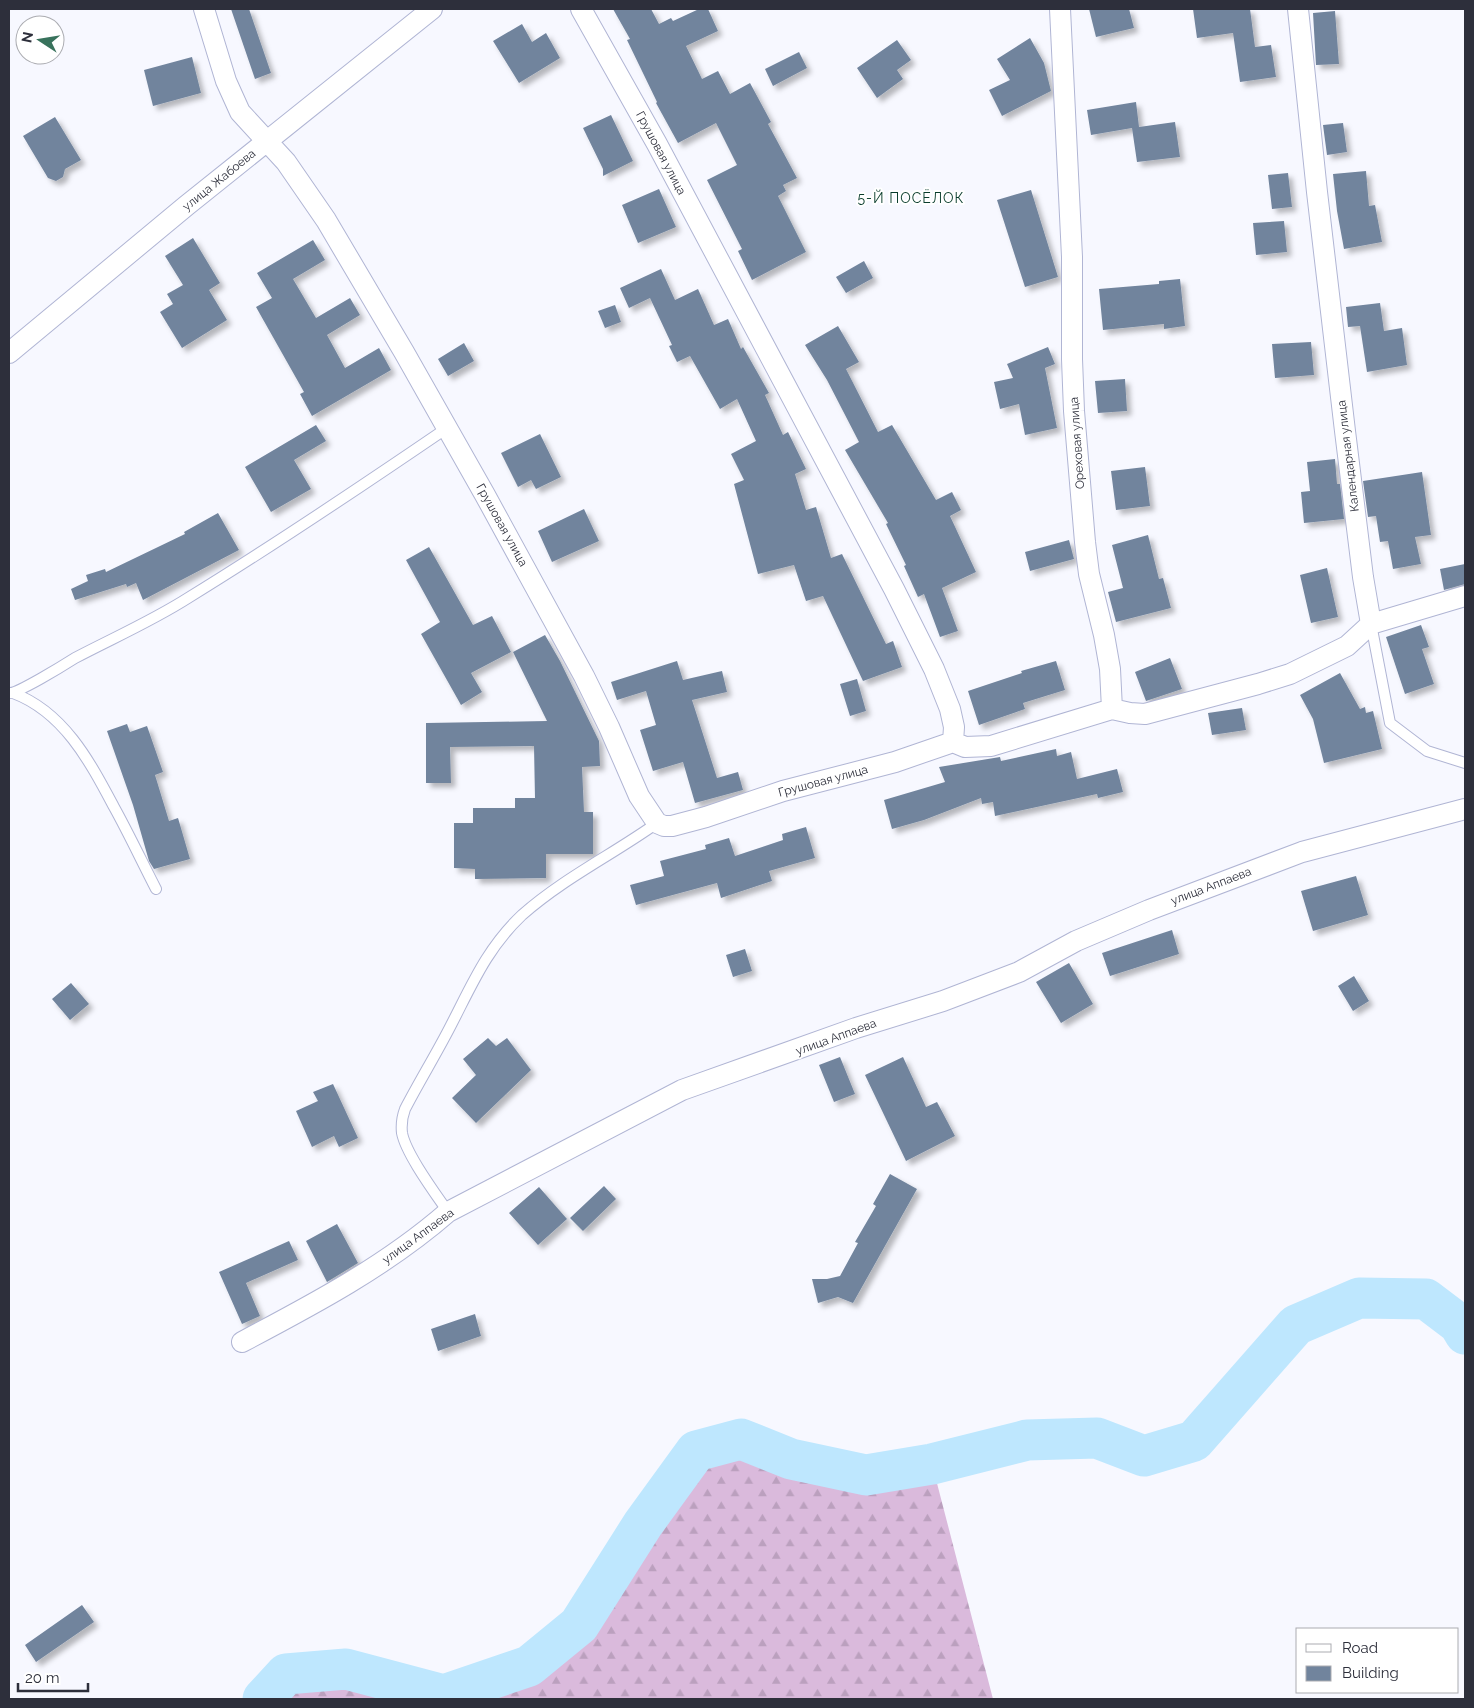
<svg xmlns="http://www.w3.org/2000/svg" width="1474" height="1708" viewBox="0 0 1474 1708" font-family="Raleway,sans-serif">
	<style>
		.forest { fill: url(#forest-firs) }
		.lines { fill: none; stroke-linecap: round; stroke-linejoin: round }
		.river { stroke: #bee7fe; stroke-width: 41 }
		.building { fill: #71849d; filter: url(#shadow) }
		.service-casing { stroke: #b0b5d4; stroke-width: 12 }
		.minor-casing { stroke: #b0b5d4; stroke-width: 22 }
		.service { stroke: #fff; stroke-width: 10 }
		.minor { stroke: #fff; stroke-width: 20 }
		.labels { text-anchor: middle; stroke-width: 4; stroke-linejoin: round; paint-order: stroke }
		.street-label { font-size: 12px; fill: #2d2f3b; stroke: #fff }
		.neighbourhood-label { font-size: 14px; letter-spacing: 1px; fill: #093c2b; stroke: #fff }
	</style>
	<defs>
		<pattern id="forest-firs" width="22" height="20" patternUnits="userSpaceOnUse" patternTransform="scale(1.25)"><rect width="22" height="20" fill="#dabadc"/><path d="M5 1l3.5 6h-7zM16 11l3.5 6h-7z" fill="#bba0be"/></pattern>
		<filter id="shadow"><feDropShadow dx="4.5" dy="4.5" stdDeviation="2.5" flood-color="#0004"/></filter>
	</defs>
	<rect width="100%" height="100%" fill="#f7f8ff"/>
	<!-- forest -->
	<path class="forest" d="M 741,1439 L 791,1459 L 866,1475 L 932,1464 L 993,1699 L 263,1699 L 286,1674 L 346,1669 L 444,1695 L 529,1666 L 579,1625 L 643,1524 L 696,1451 Z"/>
	<g class="lines">
		<!-- river -->
		<path class="river" d="M 263,1699 L 286,1674 L 346,1669 L 444,1695 L 529,1666 L 579,1625 L 643,1524 L 696,1451 L 741,1439 L 791,1459 L 866,1475 L 932,1464 L 1027,1440 L 1097,1438 L 1144,1456 L 1194,1441 L 1296,1325 L 1359,1298 L 1426,1299 L 1459,1324 L 1465,1334"/>
	</g>
	<!-- building -->
	<path class="building" d="M 231,9 L 249,9 L 271,73 L 255,79 Z
		M 613,9 L 651,9 L 659,24 L 671,18 L 673,21 L 699,9 L 708,9 L 718,31 L 686,46 L 702,79 L 718,71 L 730,94 L 750,83 L 771,122 L 768,124 L 797,178 L 783,185 L 786,191 L 778,196 L 806,252 L 752,280 L 738,251 L 742,249 L 707,180 L 737,165 L 716,123 L 678,143 L 656,103 L 657,102 L 627,40 L 630,39 Z
		M 1089,9 L 1129,9 L 1134,28 L 1096,37 Z
		M 1193,9 L 1250,9 L 1255,47 L 1271,45 L 1276,77 L 1240,82 L 1233,33 L 1197,38 Z
		M 1335,11 L 1339,64 L 1316,65 L 1313,13 Z
		M 522,24 L 532,42 L 546,33 L 560,58 L 519,83 L 493,41 Z
		M 1030,38 L 1044,63 L 1051,91 L 1002,116 L 989,90 L 1010,80 L 997,59 Z
		M 897,40 L 911,60 L 897,70 L 903,79 L 877,98 L 857,68 Z
		M 799,52 L 807,68 L 773,86 L 765,69 Z
		M 192,57 L 201,93 L 153,106 L 144,70 Z
		M 1136,102 L 1139,127 L 1175,122 L 1180,157 L 1137,162 L 1132,128 L 1091,135 L 1087,110 Z
		M 611,115 L 633,161 L 603,176 L 603,169 L 583,128 Z
		M 55,117 L 81,160 L 65,169 L 63,177 L 56,181 L 48,178 L 23,136 Z
		M 1343,123 L 1347,152 L 1327,155 L 1323,125 Z
		M 1366,171 L 1369,206 L 1375,205 L 1382,242 L 1344,249 L 1337,211 L 1333,174 Z
		M 1288,173 L 1292,207 L 1272,209 L 1268,175 Z
		M 659,189 L 676,227 L 638,243 L 622,205 Z
		M 1031,190 L 1058,277 L 1025,287 L 997,200 Z
		M 1284,221 L 1287,252 L 1256,255 L 1253,223 Z
		M 193,238 L 220,283 L 209,290 L 227,320 L 182,348 L 160,312 L 173,304 L 167,294 L 183,285 L 165,256 Z
		M 313,240 L 325,260 L 293,279 L 316,318 L 350,298 L 360,315 L 327,335 L 345,368 L 379,348 L 391,370 L 312,416 L 300,394 L 304,392 L 256,307 L 272,298 L 257,273 Z
		M 864,261 L 873,278 L 846,293 L 836,277 Z
		M 661,269 L 675,300 L 698,289 L 714,325 L 728,319 L 741,349 L 743,347 L 769,393 L 765,395 L 783,435 L 788,432 L 806,469 L 795,474 L 806,510 L 816,507 L 831,558 L 842,554 L 886,644 L 893,641 L 902,667 L 863,681 L 823,596 L 806,601 L 794,565 L 758,574 L 734,484 L 744,480 L 731,454 L 756,441 L 737,399 L 720,409 L 690,356 L 677,362 L 669,346 L 672,345 L 650,298 L 629,308 L 620,288 Z
		M 1180,279 L 1185,326 L 1164,329 L 1164,324 L 1103,330 L 1099,289 L 1159,284 L 1159,281 Z
		M 1380,303 L 1384,331 L 1402,328 L 1407,365 L 1367,372 L 1360,326 L 1348,327 L 1346,307 Z
		M 615,305 L 621,322 L 605,328 L 598,311 Z
		M 838,326 L 859,362 L 846,369 L 878,432 L 892,425 L 936,500 L 952,492 L 961,510 L 950,516 L 976,572 L 942,588 L 958,631 L 940,637 L 924,594 L 918,597 L 904,566 L 906,565 L 886,524 L 888,523 L 845,450 L 859,442 L 827,380 L 805,345 Z
		M 1311,342 L 1314,375 L 1275,378 L 1272,344 Z
		M 464,343 L 474,361 L 448,376 L 438,359 Z
		M 1048,347 L 1055,364 L 1045,368 L 1057,428 L 1025,435 L 1019,404 L 1000,409 L 994,382 L 1013,378 L 1007,364 Z
		M 1125,379 L 1127,411 L 1098,413 L 1095,381 Z
		M 316,425 L 326,441 L 294,460 L 311,489 L 271,512 L 245,467 Z
		M 540,434 L 561,477 L 536,489 L 531,480 L 518,487 L 501,453 Z
		M 1335,459 L 1337,484 L 1340,484 L 1344,519 L 1304,523 L 1301,492 L 1310,491 L 1307,462 Z
		M 1145,467 L 1150,506 L 1116,510 L 1111,471 Z
		M 1422,472 L 1431,535 L 1415,537 L 1421,564 L 1393,569 L 1388,541 L 1380,542 L 1376,516 L 1368,517 L 1363,481 Z
		M 584,509 L 599,541 L 552,562 L 538,531 Z
		M 218,513 L 239,550 L 143,600 L 136,583 L 127,587 L 126,584 L 75,600 L 71,589 L 88,581 L 86,575 L 105,569 L 106,572 L 185,534 L 184,532 Z
		M 1148,535 L 1159,579 L 1163,578 L 1171,608 L 1116,622 L 1108,592 L 1123,588 L 1112,545 Z
		M 1069,540 L 1074,559 L 1030,571 L 1025,552 Z
		M 429,547 L 473,625 L 492,616 L 511,652 L 471,673 L 482,692 L 461,705 L 421,634 L 440,622 L 406,560 Z
		M 1465,564 L 1465,584 L 1444,590 L 1440,569 Z
		M 1327,568 L 1338,617 L 1311,623 L 1300,575 Z
		M 1421,625 L 1429,647 L 1422,649 L 1434,684 L 1405,694 L 1386,637 Z
		M 545,635 L 560,661 L 599,741 L 600,766 L 582,767 L 584,812 L 593,812 L 593,854 L 546,854 L 546,878 L 475,879 L 475,869 L 454,868 L 454,823 L 473,823 L 473,808 L 515,808 L 515,798 L 535,798 L 534,746 L 450,747 L 451,783 L 426,783 L 426,723 L 547,721 L 513,652 Z
		M 1170,658 L 1182,689 L 1146,701 L 1135,672 Z
		M 677,661 L 683,680 L 722,671 L 727,692 L 692,700 L 717,778 L 738,772 L 743,790 L 695,803 L 683,762 L 653,771 L 640,730 L 656,725 L 646,691 L 617,700 L 611,682 Z
		M 1056,661 L 1065,690 L 1023,703 L 1025,709 L 979,725 L 968,691 L 1022,673 L 1021,671 Z
		M 1340,673 L 1360,709 L 1365,707 L 1366,713 L 1373,711 L 1382,749 L 1324,763 L 1313,719 L 1300,695 Z
		M 857,679 L 866,711 L 850,716 L 840,684 Z
		M 1242,708 L 1246,730 L 1212,735 L 1208,713 Z
		M 127,724 L 130,732 L 147,726 L 163,772 L 155,775 L 169,821 L 178,818 L 190,859 L 154,869 L 149,861 L 133,805 L 107,731 Z
		M 1056,749 L 1057,756 L 1071,752 L 1077,779 L 1117,769 L 1123,792 L 1098,798 L 1097,794 L 995,816 L 993,802 L 982,804 L 981,798 L 924,820 L 892,829 L 884,800 L 945,782 L 939,767 L 1000,757 L 1001,761 Z
		M 806,827 L 815,858 L 769,871 L 772,881 L 721,898 L 717,883 L 636,905 L 630,885 L 664,876 L 660,861 L 706,849 L 705,845 L 729,838 L 735,856 L 783,840 L 782,834 Z
		M 1356,876 L 1368,915 L 1313,931 L 1301,891 Z
		M 1172,930 L 1179,954 L 1110,976 L 1102,953 Z
		M 745,949 L 752,971 L 733,977 L 726,955 Z
		M 1069,963 L 1093,1004 L 1061,1023 L 1036,982 Z
		M 1354,976 L 1369,1001 L 1353,1011 L 1338,986 Z
		M 71,983 L 89,1004 L 70,1020 L 52,999 Z
		M 488,1038 L 496,1046 L 507,1038 L 531,1070 L 476,1123 L 452,1098 L 476,1075 L 463,1059 Z
		M 840,1057 L 855,1094 L 834,1102 L 819,1065 Z
		M 903,1057 L 926,1107 L 937,1102 L 955,1136 L 906,1161 L 865,1075 Z
		M 333,1084 L 358,1138 L 339,1147 L 334,1136 L 312,1147 L 296,1111 L 318,1101 L 313,1092 Z
		M 890,1174 L 917,1189 L 853,1303 L 838,1297 L 818,1303 L 812,1279 L 827,1279 L 840,1276 L 858,1243 L 855,1242 L 876,1206 L 873,1204 Z
		M 604,1186 L 616,1199 L 583,1231 L 570,1218 Z
		M 539,1187 L 567,1219 L 538,1245 L 509,1213 Z
		M 337,1224 L 358,1263 L 327,1282 L 306,1241 Z
		M 289,1241 L 298,1260 L 246,1283 L 260,1316 L 242,1324 L 219,1272 Z
		M 475,1314 L 481,1336 L 438,1351 L 431,1329 Z
		M 82,1605 L 94,1622 L 36,1662 L 25,1645 Z"/>
	<g class="lines">
		<!-- service casing -->
		<g class="service-casing">
			<path id="service" d="M 1371,624 L 1390,723 L 1427,751 L 1465,763
				M 9,693 C 17,694 64,665 75,658 C 113,638 152,621 188,598 C 276,544 362,486 447,428
				M 13,693 C 64,712 90,762 114,807 C 129,834 142,862 156,889
				M 448,1212 C 435,1193 406,1154 402,1133 C 401,1124 402,1117 405,1109 C 419,1082 435,1056 449,1029 C 471,987 486,949 522,915 C 564,878 612,855 657,823"/>
		</g>
		<!-- minor casing -->
		<g class="minor-casing">
			<path id="minor" d="M 204,9 L 226,81 L 240,112 L 286,162 L 326,220 L 404,352 L 485,495 L 584,676 L 609,727 L 639,796 L 657,823 L 664,826 L 672,826 L 706,817 L 783,791 L 895,762 L 953,742
				M 581,9 L 657,144 L 894,589 L 934,669 L 950,709 L 954,727 L 953,742
				M 9,353 L 186,206 L 432,9
				M 1371,624 L 1465,596
				M 1112,709 L 1130,713 L 1145,714 L 1258,684 L 1290,674 L 1347,646 L 1371,624 L 1363,577 L 1345,431 L 1317,192 L 1298,9
				M 953,742 L 965,747 L 991,746 L 1112,709 L 1110,669 L 1104,635 L 1089,574 L 1085,542 L 1074,411 L 1072,359 L 1072,257 L 1060,9
				M 242,1342 C 314,1304 386,1266 448,1212 L 682,1090 L 856,1028 L 943,1001 L 1019,972 L 1076,941 L 1149,910 L 1302,852 L 1465,809"/>
		</g>
		<!-- service -->
		<use href="#service" class="service"/>
		<!-- minor -->
		<use href="#minor" class="minor"/>
	</g>
	<g class="labels">
		<!-- street labels -->
		<g class="street-label">
			<text transform="translate(661 153) rotate(62)" y="4">Грушовая улица</text>
			<text transform="translate(219 180) rotate(-39)" y="4">улица Жабоева</text>
			<text transform="translate(1077 443) rotate(-94)" y="4">Ореховая улица</text>
			<text transform="translate(1348 456) rotate(-97)" y="4">Календарная улица</text>
			<text transform="translate(502 525) rotate(61)" y="4">Грушовая улица</text>
			<text transform="translate(823 781) rotate(-15)" y="4">Грушовая улица</text>
			<text transform="translate(1211 886) rotate(-21)" y="4">улица Аппаева</text>
			<text transform="translate(836 1037) rotate(-20)" y="4">улица Аппаева</text>
			<text transform="translate(418 1236) rotate(-36)" y="4">улица Аппаева</text>
		</g>
		<!-- neighbourhood labels -->
		<g class="neighbourhood-label">
			<text x="911" y="203">5-Й ПОСЁЛОК</text>
		</g>
	</g>
	<!-- border -->
	<rect width="1474" height="1708" fill="none" stroke="#2d2f3b" stroke-width="20"/>
	<!-- legend -->
	<rect x="1296" y="1628" width="162" height="65" fill="#ffffff" stroke="#abacb1"/>
	<rect x="1306" y="1644" width="25" height="8" fill="#ffffff" stroke="#abacb1"/>
	<text x="1342" y="1653" font-size="15" fill="#2d2f3b">Road</text>
	<rect x="1306" y="1666" width="25" height="15" fill="#71849d" stroke="#abacb1"/>
	<text x="1342" y="1678" font-size="15" fill="#2d2f3b">Building</text>
	<!-- north arrow -->
	<g transform="translate(40 40) rotate(282)"><circle r="24" fill="#ffffff" stroke="#abacb1"/>
	<path d="M0-4L9 19L0 12L-9 19Z" fill="#38725c"/>
	<text y="-8" font-size="14" font-weight="bold" text-anchor="middle" fill="#2d2f3b">N</text>
	</g>
	<!-- scale -->
	<path d="M18 1683v8h70v-8" fill="none" stroke="#2d2f3b" stroke-width="2.5"/>
	<text x="25" y="1683" font-size="15" fill="#2d2f3b" stroke="#ffffff" stroke-width="4" paint-order="stroke">20 m</text>
</svg>
